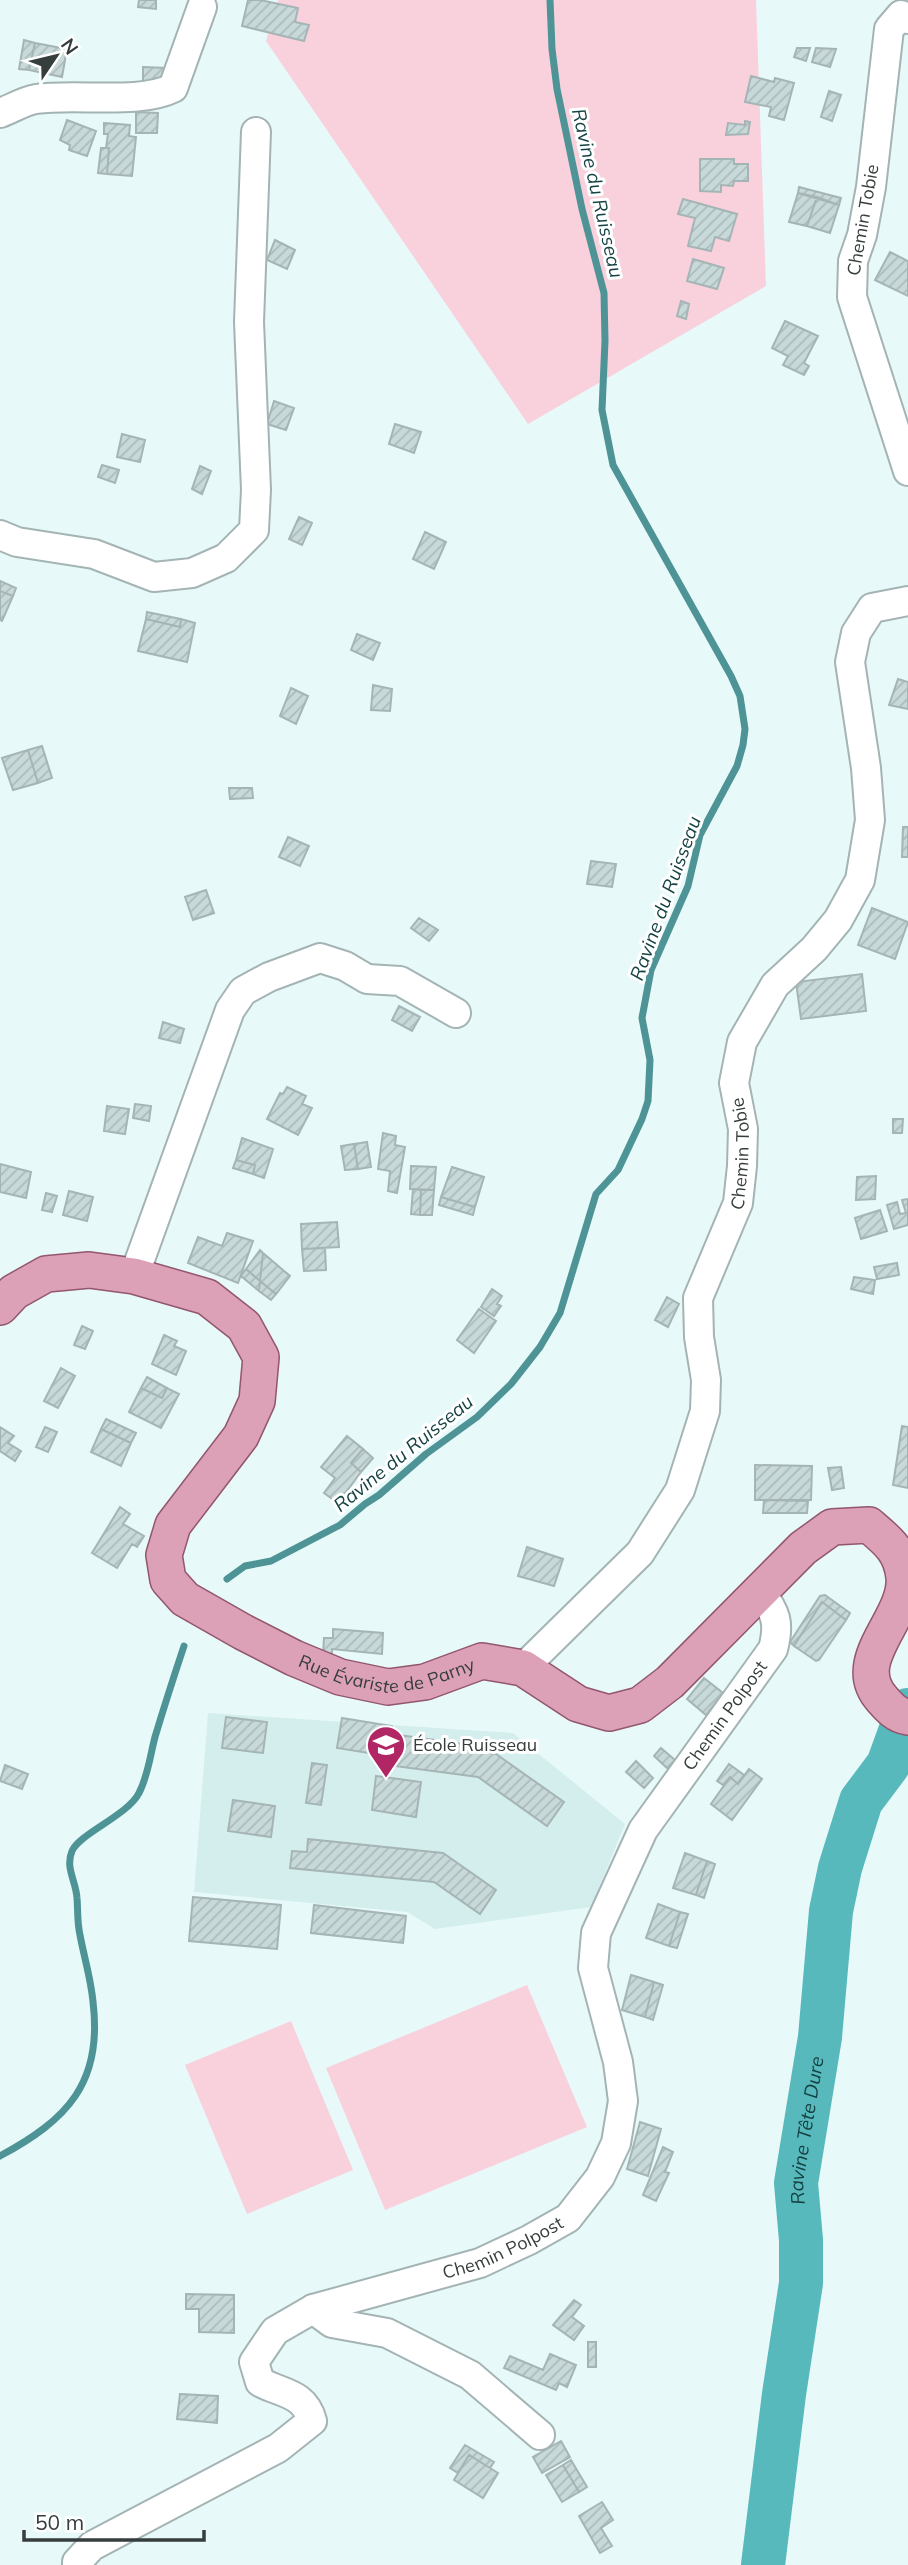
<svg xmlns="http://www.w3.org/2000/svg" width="908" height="2565" viewBox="0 0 908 2565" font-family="Mulish,sans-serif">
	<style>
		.built { fill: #d4eeee }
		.grass { fill: #f9d1dd }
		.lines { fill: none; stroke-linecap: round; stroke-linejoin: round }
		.stream { stroke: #4e9496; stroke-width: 7 }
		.river { stroke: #58b9bc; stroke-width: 44 }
		.building { fill: url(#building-hatch); stroke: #a5b5b5; stroke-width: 2 }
		.minor-casing { stroke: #a4b4b4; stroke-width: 32 }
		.major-casing { stroke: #92566d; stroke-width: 38 }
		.minor { stroke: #fff; stroke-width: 28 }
		.major { stroke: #dca1b7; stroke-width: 35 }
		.labels { text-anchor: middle; stroke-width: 6; stroke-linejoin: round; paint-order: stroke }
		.street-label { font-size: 18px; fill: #363d3d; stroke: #fff }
		.poi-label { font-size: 18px; fill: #363d3d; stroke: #fff; text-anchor: start }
		.water-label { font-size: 19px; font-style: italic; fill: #154243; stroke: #fff }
	</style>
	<defs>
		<pattern id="building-hatch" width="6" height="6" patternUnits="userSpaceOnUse" patternTransform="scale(1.75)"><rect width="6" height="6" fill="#c8d9d9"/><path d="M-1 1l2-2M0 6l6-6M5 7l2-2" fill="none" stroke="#acbbbb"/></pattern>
	</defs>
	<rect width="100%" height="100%" fill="#e8f9f9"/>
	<!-- built -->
	<path class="built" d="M 208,1713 L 513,1733 L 625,1824 L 591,1907 L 435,1929 L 407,1912 L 194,1892 Z"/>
	<!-- grass -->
	<path class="grass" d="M 278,0 L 756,0 L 766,286 L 528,424 L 266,41 Z
		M 527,1985 L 587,2127 L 385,2210 L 326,2068 Z
		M 291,2021 L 353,2170 L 247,2214 L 185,2065 Z"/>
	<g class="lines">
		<!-- stream -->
		<path class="stream" d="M 227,1579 L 245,1566 L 271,1561 L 340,1525 L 365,1504 L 379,1495 L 426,1454 L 477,1417 L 511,1384 L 540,1347 L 560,1313 L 596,1194 L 618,1170 L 642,1119 L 648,1101 L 650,1060 L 642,1018 L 651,970 L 688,886 L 700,835 L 737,766 L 743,745 L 745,729 L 740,696 L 731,676 L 613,465 L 602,410 L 605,341 L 604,293 L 582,209 L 557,89 L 552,49 L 550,0
			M 0,2156 C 67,2120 103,2083 93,2002 C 91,1979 84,1957 80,1935 C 77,1922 78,1910 77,1898 C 76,1881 65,1868 72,1851 C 79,1834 128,1815 139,1793 C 148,1776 150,1756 155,1737 C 164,1707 174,1676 184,1646"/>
		<!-- river -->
		<path class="river" id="s1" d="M 763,2565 L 784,2394 L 801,2283 L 801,2240 L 796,2183 L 820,2037 L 831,1911 L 840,1868 L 861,1801 L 888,1765 L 908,1710"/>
	</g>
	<!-- building -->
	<path class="building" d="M 139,0 L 156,0 L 156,9 L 138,7 Z
		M 248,0 L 260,0 L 298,8 L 295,22 L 309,25 L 304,41 L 242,26 Z
		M 24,40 L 35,43 L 29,70 L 19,69 Z
		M 35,43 L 67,49 L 62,77 L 29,70 Z
		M 797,48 L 810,48 L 806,61 L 794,57 Z
		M 816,48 L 836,49 L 830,67 L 812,62 Z
		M 143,67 L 167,68 L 167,90 L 143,90 Z
		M 751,76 L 774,82 L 775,78 L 794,83 L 784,120 L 769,116 L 771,107 L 745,102 Z
		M 829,91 L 841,95 L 832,121 L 821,117 Z
		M 136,112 L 158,113 L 157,133 L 136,133 Z
		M 67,120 L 96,131 L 87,156 L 69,150 L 70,145 L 60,140 Z
		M 745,121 L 750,122 L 748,134 L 726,135 L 728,123 L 745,125 Z
		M 104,123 L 130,125 L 129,136 L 136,137 L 132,176 L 107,174 L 109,148 L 106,148 L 108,134 L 104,134 Z
		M 101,148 L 109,148 L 107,174 L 98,173 Z
		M 700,159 L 734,159 L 734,164 L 748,164 L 748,181 L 734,181 L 733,186 L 721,185 L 721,192 L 700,191 Z
		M 799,187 L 841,198 L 839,205 L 798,193 Z
		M 798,193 L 817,197 L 807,226 L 789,222 Z
		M 817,197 L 839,205 L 830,233 L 807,226 Z
		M 683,199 L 737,214 L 729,241 L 715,237 L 711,251 L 688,246 L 695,218 L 678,214 Z
		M 275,240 L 295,250 L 287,269 L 267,260 Z
		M 890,252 L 908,261 L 908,296 L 875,280 Z
		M 693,259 L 724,268 L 717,289 L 687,281 Z
		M 681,301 L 689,304 L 686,319 L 677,316 Z
		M 785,321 L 818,336 L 804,363 L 809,366 L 804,375 L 783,365 L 788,356 L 772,348 Z
		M 274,401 L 294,408 L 286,430 L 267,424 Z
		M 395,424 L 421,432 L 414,453 L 389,444 Z
		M 122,434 L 145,440 L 140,462 L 117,457 Z
		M 102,465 L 119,470 L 115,483 L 98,477 Z
		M 200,466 L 211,471 L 202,494 L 192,489 Z
		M 299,517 L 312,523 L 302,545 L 289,539 Z
		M 425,532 L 446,542 L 434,569 L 413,559 Z
		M 0,581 L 16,588 L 13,596 L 0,591 Z
		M 0,591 L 13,596 L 2,621 L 0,620 Z
		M 147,612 L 181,619 L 180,627 L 146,619 Z
		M 146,619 L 180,627 L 181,619 L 195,623 L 187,662 L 138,651 Z
		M 357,634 L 380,643 L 373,660 L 351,650 Z
		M 898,679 L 908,682 L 908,709 L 889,705 Z
		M 373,685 L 392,689 L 390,711 L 371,710 Z
		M 291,688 L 308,696 L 296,724 L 280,716 Z
		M 42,746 L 52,778 L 38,783 L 28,750 Z
		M 28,750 L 38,783 L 13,790 L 2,758 Z
		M 229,788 L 252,788 L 253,798 L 230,799 Z
		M 903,827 L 908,827 L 908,857 L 902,857 Z
		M 288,837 L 309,846 L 300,866 L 279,857 Z
		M 591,861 L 616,864 L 612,887 L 587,884 Z
		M 206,890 L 214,913 L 193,920 L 185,897 Z
		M 872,908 L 908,922 L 895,959 L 858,945 Z
		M 419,918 L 438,930 L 429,941 L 411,928 Z
		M 862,974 L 866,1011 L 801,1019 L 796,982 Z
		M 399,1006 L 420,1017 L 412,1031 L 392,1020 Z
		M 163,1022 L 184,1029 L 180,1043 L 159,1038 Z
		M 287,1087 L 306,1096 L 302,1104 L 312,1108 L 298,1135 L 267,1119 L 280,1093 L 283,1094 Z
		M 135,1104 L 151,1106 L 149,1121 L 133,1118 Z
		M 107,1106 L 129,1109 L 125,1134 L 104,1131 Z
		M 893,1119 L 903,1119 L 902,1133 L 893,1133 Z
		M 383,1133 L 396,1136 L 395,1145 L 405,1147 L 397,1193 L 388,1191 L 390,1171 L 378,1169 Z
		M 242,1138 L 273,1149 L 264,1178 L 253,1174 L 255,1165 L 236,1160 Z
		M 367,1142 L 371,1167 L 358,1169 L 354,1144 Z
		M 354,1144 L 358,1169 L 345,1170 L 341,1146 Z
		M 236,1160 L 255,1165 L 253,1174 L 233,1168 Z
		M 0,1164 L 31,1172 L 26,1198 L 0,1192 Z
		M 411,1166 L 436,1167 L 434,1190 L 410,1189 Z
		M 452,1167 L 484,1177 L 475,1207 L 441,1197 Z
		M 876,1176 L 875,1199 L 856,1200 L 857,1177 Z
		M 413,1189 L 421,1190 L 420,1215 L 411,1214 Z
		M 421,1190 L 434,1190 L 432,1215 L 420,1215 Z
		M 69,1191 L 93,1197 L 87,1221 L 63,1215 Z
		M 46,1193 L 57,1196 L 52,1212 L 42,1210 Z
		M 441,1197 L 475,1207 L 473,1215 L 439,1205 Z
		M 908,1199 L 908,1225 L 894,1229 L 887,1205 L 897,1202 L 900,1214 L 906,1213 L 902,1200 Z
		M 880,1210 L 887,1231 L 861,1239 L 855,1218 Z
		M 337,1222 L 339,1247 L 302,1249 L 301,1224 Z
		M 227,1233 L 253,1241 L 238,1283 L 188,1263 L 198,1237 L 222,1246 Z
		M 325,1248 L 326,1270 L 304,1271 L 302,1249 Z
		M 260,1250 L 263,1253 L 260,1281 L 246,1269 Z
		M 263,1253 L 290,1276 L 276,1294 L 260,1281 Z
		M 897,1263 L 899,1275 L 877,1279 L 874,1267 Z
		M 246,1269 L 260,1281 L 259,1291 L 241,1276 Z
		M 854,1277 L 875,1280 L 873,1294 L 851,1289 Z
		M 260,1281 L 276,1294 L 271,1300 L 259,1291 Z
		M 492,1289 L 502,1296 L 497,1304 L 501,1306 L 494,1316 L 481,1307 Z
		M 667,1297 L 679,1304 L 668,1327 L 655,1320 Z
		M 479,1309 L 496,1321 L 474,1353 L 457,1340 Z
		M 82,1326 L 93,1331 L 85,1349 L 74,1345 Z
		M 164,1335 L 177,1341 L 174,1346 L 186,1351 L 176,1375 L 152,1364 Z
		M 61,1368 L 75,1376 L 58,1408 L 44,1401 Z
		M 147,1377 L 167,1388 L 162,1398 L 141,1388 Z
		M 141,1388 L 162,1398 L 167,1388 L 179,1394 L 161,1428 L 129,1412 Z
		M 106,1419 L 136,1433 L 131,1443 L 101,1429 Z
		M 902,1426 L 908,1427 L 908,1488 L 893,1485 Z
		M 0,1427 L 14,1436 L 8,1443 L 21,1451 L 15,1461 L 0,1451 Z
		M 45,1427 L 57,1432 L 48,1452 L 36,1447 Z
		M 101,1429 L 131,1443 L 121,1466 L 91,1452 Z
		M 347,1436 L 363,1449 L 351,1463 L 361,1472 L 338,1503 L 324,1493 L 335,1478 L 321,1467 Z
		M 363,1449 L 373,1458 L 361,1472 L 351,1463 Z
		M 755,1465 L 812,1466 L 811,1500 L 755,1500 Z
		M 841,1467 L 844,1488 L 832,1490 L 828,1468 Z
		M 764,1500 L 808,1501 L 807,1513 L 763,1513 Z
		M 120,1507 L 130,1514 L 123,1524 L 144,1536 L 137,1547 L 132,1544 L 117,1568 L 92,1553 Z
		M 527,1547 L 563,1559 L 554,1586 L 518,1576 Z
		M 825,1595 L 850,1613 L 846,1620 L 822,1602 L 794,1646 L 790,1642 L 820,1596 Z
		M 822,1602 L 846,1620 L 819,1660 L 816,1661 L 794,1646 Z
		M 333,1629 L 383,1633 L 382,1654 L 332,1649 L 332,1655 L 323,1654 L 324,1638 L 333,1638 Z
		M 704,1678 L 723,1693 L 706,1715 L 687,1699 Z
		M 226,1717 L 267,1722 L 263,1753 L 222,1748 Z
		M 342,1718 L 392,1726 L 392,1734 L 471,1745 L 470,1750 L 496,1754 L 564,1802 L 547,1826 L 478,1777 L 387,1765 L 388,1756 L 337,1748 Z
		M 661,1748 L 675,1760 L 667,1768 L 654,1756 Z
		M 636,1761 L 653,1778 L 644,1788 L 626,1772 Z
		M 312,1763 L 327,1765 L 321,1805 L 306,1803 Z
		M 729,1764 L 744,1775 L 738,1784 L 730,1777 L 723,1785 L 717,1781 Z
		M 5,1765 L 28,1774 L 22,1789 L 0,1781 Z
		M 749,1769 L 762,1779 L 732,1820 L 711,1804 L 730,1777 L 738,1784 Z
		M 376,1776 L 421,1782 L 416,1817 L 372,1810 Z
		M 233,1800 L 275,1806 L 271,1837 L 228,1831 Z
		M 308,1839 L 443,1853 L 496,1890 L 480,1914 L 434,1882 L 290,1868 L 292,1851 L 307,1852 Z
		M 685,1853 L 707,1861 L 696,1895 L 673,1888 Z
		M 707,1861 L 715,1864 L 704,1898 L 696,1895 Z
		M 193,1897 L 281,1905 L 277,1949 L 189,1941 Z
		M 658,1904 L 680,1912 L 669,1946 L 646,1938 Z
		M 314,1905 L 406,1916 L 403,1943 L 311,1933 Z
		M 680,1912 L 688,1914 L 677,1948 L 669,1946 Z
		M 631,1975 L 654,1982 L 645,2017 L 622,2010 Z
		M 654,1982 L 663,1985 L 653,2020 L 645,2017 Z
		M 640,2122 L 661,2129 L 648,2176 L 627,2169 Z
		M 663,2147 L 673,2152 L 665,2172 L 669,2173 L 656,2201 L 643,2195 Z
		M 186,2294 L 234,2295 L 234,2333 L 199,2332 L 199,2309 L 186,2309 Z
		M 574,2300 L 581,2305 L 572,2317 L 584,2326 L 574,2340 L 553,2325 Z
		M 588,2342 L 596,2342 L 596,2367 L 588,2367 Z
		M 550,2354 L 576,2365 L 567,2387 L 559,2383 L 556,2390 L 504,2368 L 510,2356 L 543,2370 Z
		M 180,2394 L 218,2396 L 217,2423 L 177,2419 Z
		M 561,2441 L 570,2457 L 542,2473 L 533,2457 Z
		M 465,2445 L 494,2462 L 490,2468 L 469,2455 L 458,2473 L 450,2468 Z
		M 469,2455 L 498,2473 L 483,2498 L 454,2480 Z
		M 571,2460 L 587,2487 L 579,2492 L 563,2465 Z
		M 563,2465 L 579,2492 L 562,2502 L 546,2475 Z
		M 602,2502 L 613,2520 L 601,2528 L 612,2546 L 600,2553 L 579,2516 Z"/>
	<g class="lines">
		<!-- minor casing -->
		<g class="minor-casing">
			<g id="minor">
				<path d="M 908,19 L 901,15 L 889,29 L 871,187 L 862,235 L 853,261 L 852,297 L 908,471"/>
				<path d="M 0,113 C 11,109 24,101 36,99 C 76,93 139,105 173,88 L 202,7"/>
				<path d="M 0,535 L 17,542 L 94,554 L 154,577 L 192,573 L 226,558 L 254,530 L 256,490 L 249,322 L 256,132"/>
				<path d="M 134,1276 L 230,1010 L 243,991 L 269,977 L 320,958 L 345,966 L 367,979 L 400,981 L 456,1013"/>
				<path id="s2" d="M 523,1668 L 640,1553 L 680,1490 L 705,1411 L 706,1380 L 699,1337 L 698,1298 L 738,1203 L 742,1166 L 743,1129 L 734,1083 L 742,1042 L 775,985 L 814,949 L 838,920 L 860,880 L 870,820 L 866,768 L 850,662 L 856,633 L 872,608 L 908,601"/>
				<path d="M 313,2309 L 332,2323 L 387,2333 L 470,2375 L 540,2435"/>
				<path id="s3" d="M 77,2565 L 77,2562 L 92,2546 L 278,2448 L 312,2421 C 305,2393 283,2394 260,2382 L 254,2362 L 275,2331 L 313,2309 L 480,2263 L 529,2240 L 568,2218 L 600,2177 L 616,2143 L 623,2101 L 618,2062 L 593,1968 L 596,1933 L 643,1830 L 773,1649 C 780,1623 776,1612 759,1590"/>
			</g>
		</g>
		<!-- major casing -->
		<g class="major-casing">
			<g id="major">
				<path id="s4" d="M 0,1307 L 14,1292 L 46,1274 L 89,1270 L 134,1276 L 207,1297 L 244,1326 L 261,1357 L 257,1401 L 241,1436 L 173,1525 L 164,1555 L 168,1580 L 185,1599 L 243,1632 L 294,1658 L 340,1677 L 388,1687 L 425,1682 L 482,1661 L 523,1668 L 578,1704 L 609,1713 L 640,1705 L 670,1682 L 803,1548 L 832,1527 L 869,1525 C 888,1541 901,1551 904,1577 C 908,1619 847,1660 882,1699 C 890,1708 896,1715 908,1717"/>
			</g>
		</g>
		<!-- minor -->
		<use href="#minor" class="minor"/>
		<!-- major -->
		<use href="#major" class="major"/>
	</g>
	<!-- icons -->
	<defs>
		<g id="school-pin" transform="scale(2.0125)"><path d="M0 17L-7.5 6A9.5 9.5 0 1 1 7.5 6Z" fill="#b12766" stroke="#fff"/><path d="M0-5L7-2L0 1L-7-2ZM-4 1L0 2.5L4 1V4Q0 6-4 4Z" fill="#fff"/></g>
	</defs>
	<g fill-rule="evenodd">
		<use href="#school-pin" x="386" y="1745"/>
	</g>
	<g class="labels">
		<!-- street labels -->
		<g class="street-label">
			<text transform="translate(863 220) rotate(-80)" y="6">Chemin Tobie</text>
			<text dy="6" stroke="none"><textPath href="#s2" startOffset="588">Chemin Tobie</textPath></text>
			<text dy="6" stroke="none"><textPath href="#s4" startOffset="802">Rue Évariste de Parny</textPath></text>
			<text dy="6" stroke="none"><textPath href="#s3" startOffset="1279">Chemin Polpost</textPath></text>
			<text dy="6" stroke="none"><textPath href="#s3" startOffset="649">Chemin Polpost</textPath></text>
		</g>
		<!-- poi labels -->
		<g class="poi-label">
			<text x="413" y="1751">École Ruisseau</text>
		</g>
		<!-- water labels -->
		<g class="water-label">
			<text transform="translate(598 193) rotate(77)" y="7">Ravine du Ruisseau</text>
			<text transform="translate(665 898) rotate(-70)" y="7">Ravine du Ruisseau</text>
			<text transform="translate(403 1453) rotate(-39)" y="7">Ravine du Ruisseau</text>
			<text dy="7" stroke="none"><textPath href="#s1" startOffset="438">Ravine Tête Dure</textPath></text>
		</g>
	</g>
	<!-- north arrow -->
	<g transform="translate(56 56) rotate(55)" stroke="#ffffff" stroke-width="5" paint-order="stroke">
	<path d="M0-5L12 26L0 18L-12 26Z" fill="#363d3d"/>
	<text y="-10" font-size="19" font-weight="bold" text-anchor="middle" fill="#363d3d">N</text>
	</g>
	<!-- scale -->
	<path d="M24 2530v10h180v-10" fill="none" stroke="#363d3d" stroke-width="3.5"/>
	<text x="35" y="2530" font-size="21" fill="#363d3d" stroke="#ffffff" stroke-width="5" paint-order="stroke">50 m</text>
</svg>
